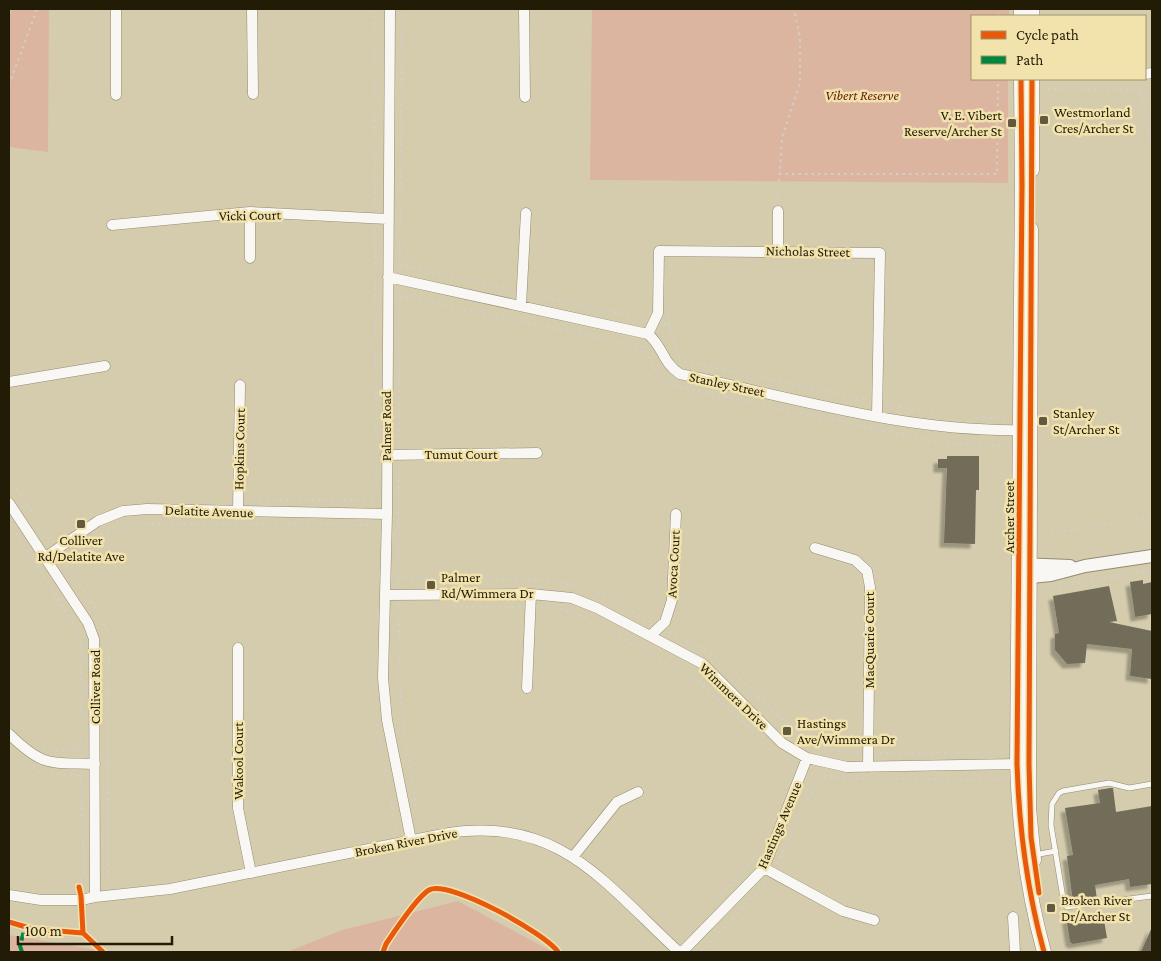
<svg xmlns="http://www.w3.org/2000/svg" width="1161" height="961" viewBox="0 0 1161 961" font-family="'Crimson Pro',serif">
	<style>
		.green { fill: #dbb5a0 }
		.building { fill: #716d59; filter: url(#shadow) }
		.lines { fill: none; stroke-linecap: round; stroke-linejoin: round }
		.service-casing { stroke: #918b73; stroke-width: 6 }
		.minor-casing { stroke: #918b73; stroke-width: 11 }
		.tertiary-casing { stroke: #918b73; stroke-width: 14 }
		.secondary-casing { stroke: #918b73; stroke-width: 15 }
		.path { stroke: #d2cfc6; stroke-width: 2; stroke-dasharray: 2.5 4; stroke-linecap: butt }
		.service { stroke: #f9f7f3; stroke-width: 5 }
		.minor { stroke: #f9f7f3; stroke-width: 10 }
		.tertiary { stroke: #f9f7f3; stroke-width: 12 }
		.secondary { stroke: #f9f7f3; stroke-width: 14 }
		.quiet { stroke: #00873e; stroke-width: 4; stroke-dasharray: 8 4; stroke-linecap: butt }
		.cycleway-casing { stroke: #f2e2ac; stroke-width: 8 }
		.cycleway { stroke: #e8590c; stroke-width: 5 }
		.poi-dot { fill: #615a41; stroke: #f2e2ac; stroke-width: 2 }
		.labels { text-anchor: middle; stroke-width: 5; stroke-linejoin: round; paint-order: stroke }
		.park-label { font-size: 14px; font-style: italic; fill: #671d0d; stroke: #f2e2ac }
		.poi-label { font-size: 14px; fill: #221c07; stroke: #f2e2ac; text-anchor: start }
		.street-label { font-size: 14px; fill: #221c07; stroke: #f2e2ac }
	</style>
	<defs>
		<filter id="shadow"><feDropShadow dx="-4.5" dy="4.5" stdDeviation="1" flood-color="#0004"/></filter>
	</defs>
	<rect width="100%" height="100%" fill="#d5ccae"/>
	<!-- green -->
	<path class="green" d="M 9,9 L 49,9 L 48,152 L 9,147 Z
		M 592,9 L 1009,9 L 1009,16 L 972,16 L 972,79 L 1008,79 L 1008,183 L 590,180 Z
		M 458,901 L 553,952 L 287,952 L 342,930 Z
		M 9,935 L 110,952 L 9,952 Z"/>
	<!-- building -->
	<path class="building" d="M 947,456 L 979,456 L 979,490 L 976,490 L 975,544 L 944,543 L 947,468 L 938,468 L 938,459 L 947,459 Z
		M 1143,580 L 1143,584 L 1152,582 L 1152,614 L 1135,617 L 1130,582 Z
		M 1109,586 L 1117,621 L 1109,622 L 1152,631 L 1152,679 L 1130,676 L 1132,649 L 1087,644 L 1085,663 L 1067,664 L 1055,650 L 1055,634 L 1059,633 L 1053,596 Z
		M 1110,788 L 1113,788 L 1116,812 L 1152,806 L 1152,884 L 1130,887 L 1129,879 L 1095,885 L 1097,899 L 1073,902 L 1067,856 L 1073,855 L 1065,808 L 1100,803 L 1098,790 Z
		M 1077,914 L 1078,921 L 1089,919 L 1090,922 L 1104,920 L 1107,938 L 1073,944 L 1070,942 L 1066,916 Z
		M 1152,927 L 1152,952 L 1141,952 Z"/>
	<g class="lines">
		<!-- service casing -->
		<g class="service-casing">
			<path id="service" d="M 1152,784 L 1129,788 L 1109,783 L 1063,791 L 1059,793 L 1052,804 L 1051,825 L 1064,904 L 1067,907 L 1152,896
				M 1034,855 L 1056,851"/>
		</g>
		<!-- minor casing -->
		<g class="minor-casing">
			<path id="minor" d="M 252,9 L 253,94
				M 390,9 L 387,514 L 383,678 L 387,720 L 411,840
				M 524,9 L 525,97
				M 1145,74 L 1152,73
				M 116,95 L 116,9
				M 112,225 L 250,212 L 388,219
				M 778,250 L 778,211
				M 250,258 L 250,212
				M 388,277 L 648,334 C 664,348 662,362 680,374 C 794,398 909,433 1026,430
				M 521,305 L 526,213
				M 648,334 L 658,313 L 659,251 L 880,253 L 877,416
				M 9,382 L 105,366
				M 386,455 L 537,453
				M 9,503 L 88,623 L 94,639 L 95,897
				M 238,512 L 240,385
				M 815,548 L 855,560 L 867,571 L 870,587 L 868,767
				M 44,558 L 98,521 L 123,511 L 147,509 L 387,514
				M 385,595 L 531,594 L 572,598 L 597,608 L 703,664 L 782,743 L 807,758 L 847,767 L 1022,764
				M 650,636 L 665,622 L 672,600 L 676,514
				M 238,648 L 238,808 L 251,873
				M 527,688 L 531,594
				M 9,734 C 44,768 49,762 95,764
				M 573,857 L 617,802 L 638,792
				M 764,868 L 843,911 L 874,920
				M 9,895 L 41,900 L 81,900 L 95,897 L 170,889 L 443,834 C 558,814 603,882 679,952
				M 1013,917 L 1015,952
				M 682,952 L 764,868 L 807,758"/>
		</g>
		<!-- tertiary casing -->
		<g class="tertiary-casing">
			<path id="tertiary" d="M 1020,564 L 1070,566
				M 1020,578 L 1051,575 L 1085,566 L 1152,556"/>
		</g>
		<!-- secondary casing -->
		<g class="secondary-casing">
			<path id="secondary" d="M 1021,16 L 1021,9
				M 1032,16 L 1032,9
				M 1021,79 L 1022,185 L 1017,764 C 1019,828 1027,890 1044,952
				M 1032,79 L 1032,170
				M 1031,229 L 1029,764 L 1029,808 L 1034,860"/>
		</g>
		<!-- path -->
		<path class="path" d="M 374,9 L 375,209
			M 9,12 L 13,9
			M 998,16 L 999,9
			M 1145,61 L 1152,60
			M 9,85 L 37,9
			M 1048,89 L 1152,90
			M 1141,90 L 1152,149
			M 779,174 L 997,174 L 998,79
			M 778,201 L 782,138 L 800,82 L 800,38 L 794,9
			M 375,229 L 376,451
			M 833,264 L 867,264 L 869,268
			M 400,265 L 513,290
			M 670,266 L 679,262
			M 400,269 L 402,9
			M 532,294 L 645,319
			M 400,296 L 644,347 L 660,378 L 676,386 L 946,444 L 1007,446
			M 669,310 L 669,325
			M 664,324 L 669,325 L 678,356 L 683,361 L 867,400
			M 886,404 L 936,414
			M 977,418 L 1008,418
			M 399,444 L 400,289
			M 376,459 L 376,491
			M 9,477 L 51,542
			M 253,500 L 376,500
			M 16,533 L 74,625 L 81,644 L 80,753
			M 1045,534 L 1152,517
			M 62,558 L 101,617 L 109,637 L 108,882
			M 63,560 L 98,535 L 139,524 L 376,525
			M 398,578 L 548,580 L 591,589 L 651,622
			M 398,586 L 399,464
			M 1046,588 L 1152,571
			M 398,604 L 401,708 L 419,825
			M 453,606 L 521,607
			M 541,608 L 558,608 L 588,619 L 695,679 L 757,734
			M 669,632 C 684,640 702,647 716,658 C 759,691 799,753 859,753
			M 9,719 L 16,726
			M 377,724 L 396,830
			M 43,747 L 53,750 L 80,750
			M 879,753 L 1004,752
			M 782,755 L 793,765
			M 33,767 L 41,773 L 79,776
			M 811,773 L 819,776 L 845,778 L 1005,780
			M 777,864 L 819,776
			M 79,887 L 84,873 L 80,772
			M 717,901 L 758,854
			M 701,952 L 767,882"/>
		<!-- service -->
		<use href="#service" class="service"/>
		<!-- minor -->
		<use href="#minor" class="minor"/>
		<!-- tertiary -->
		<use href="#tertiary" class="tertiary"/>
		<!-- secondary -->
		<use href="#secondary" class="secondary"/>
		<!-- quiet -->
		<path class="quiet" d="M 22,952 L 20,946 L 25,927"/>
		<!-- cycleway casing -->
		<g class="cycleway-casing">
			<path id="cycleway" d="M 1021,79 L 1022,185 L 1017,764 C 1019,828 1027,890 1044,952
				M 1032,79 L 1029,764 L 1031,837 L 1039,893
				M 79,887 L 81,896 L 83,933 L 103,952
				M 9,922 L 33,929 L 83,933
				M 383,952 L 386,944 C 394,932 417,897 429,890 C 449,879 546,934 558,952"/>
		</g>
		<!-- cycleway -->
		<use href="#cycleway" class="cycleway"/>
	</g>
	<!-- markers -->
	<g class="poi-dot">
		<rect x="1039" y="115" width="10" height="10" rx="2.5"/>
		<rect x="1007" y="118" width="10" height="10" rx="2.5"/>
		<rect x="1038" y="416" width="10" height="10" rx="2.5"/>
		<rect x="76" y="519" width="10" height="10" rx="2.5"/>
		<rect x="426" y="580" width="10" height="10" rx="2.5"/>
		<rect x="782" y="726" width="10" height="10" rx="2.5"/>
		<rect x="1046" y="903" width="10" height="10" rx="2.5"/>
	</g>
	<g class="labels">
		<!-- park labels -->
		<g class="park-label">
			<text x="862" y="100">Vibert Reserve</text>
		</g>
		<!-- poi labels -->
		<g class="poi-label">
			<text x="1054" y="117">Westmorland<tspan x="1054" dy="16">Cres/Archer St</tspan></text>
			<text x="1002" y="120" text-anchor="end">V. E. Vibert<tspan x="1002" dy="16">Reserve/Archer St</tspan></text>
			<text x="1053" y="418">Stanley<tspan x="1053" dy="16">St/Archer St</tspan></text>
			<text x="81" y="545" text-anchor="middle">Colliver<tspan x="81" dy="16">Rd/Delatite Ave</tspan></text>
			<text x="441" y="582">Palmer<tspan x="441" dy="16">Rd/Wimmera Dr</tspan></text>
			<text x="797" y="728">Hastings<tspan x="797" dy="16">Ave/Wimmera Dr</tspan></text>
			<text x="1061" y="905">Broken River<tspan x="1061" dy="16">Dr/Archer St</tspan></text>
		</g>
		<!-- street labels -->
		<g class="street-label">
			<text transform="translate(250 215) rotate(-1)" y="5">Vicki Court</text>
			<text transform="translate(808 251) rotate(1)" y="5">Nicholas Street</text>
			<text transform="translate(727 384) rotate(12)" y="5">Stanley Street</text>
			<text transform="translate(386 426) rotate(-90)" y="5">Palmer Road</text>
			<text transform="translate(239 449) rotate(-89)" y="5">Hopkins Court</text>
			<text x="461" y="459">Tumut Court</text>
			<text transform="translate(209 511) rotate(2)" y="5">Delatite Avenue</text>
			<text transform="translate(1009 517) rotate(-90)" y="5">Archer Street</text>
			<text transform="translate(673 564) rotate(-87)" y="5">Avoca Court</text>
			<text transform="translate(869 640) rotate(-90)" y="5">MacQuarie Court</text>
			<text transform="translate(95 687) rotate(-90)" y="5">Colliver Road</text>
			<text transform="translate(734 696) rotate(44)" y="5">Wimmera Drive</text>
			<text transform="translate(238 761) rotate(-90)" y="5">Wakool Court</text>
			<text transform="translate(779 825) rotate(-67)" y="5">Hastings Avenue</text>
			<text transform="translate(406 842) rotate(-11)" y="5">Broken River Drive</text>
		</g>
	</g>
	<!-- border -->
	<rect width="1161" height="961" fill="none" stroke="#221c07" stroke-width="20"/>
	<!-- legend -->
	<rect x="971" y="15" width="175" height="65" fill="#f2e2ac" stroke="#9f936a"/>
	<rect x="981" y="31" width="25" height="8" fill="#e8590c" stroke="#9f936a"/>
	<text x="1016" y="40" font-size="15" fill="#221c07">Cycle path</text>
	<rect x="981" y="56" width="25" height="8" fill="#00873e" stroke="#9f936a"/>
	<text x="1016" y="65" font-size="15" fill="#221c07">Path</text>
	<!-- scale -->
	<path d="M18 936v8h154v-8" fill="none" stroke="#221c07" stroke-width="2.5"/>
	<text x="25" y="936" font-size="15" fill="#221c07" stroke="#f2e2ac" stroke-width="4" paint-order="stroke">100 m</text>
</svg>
